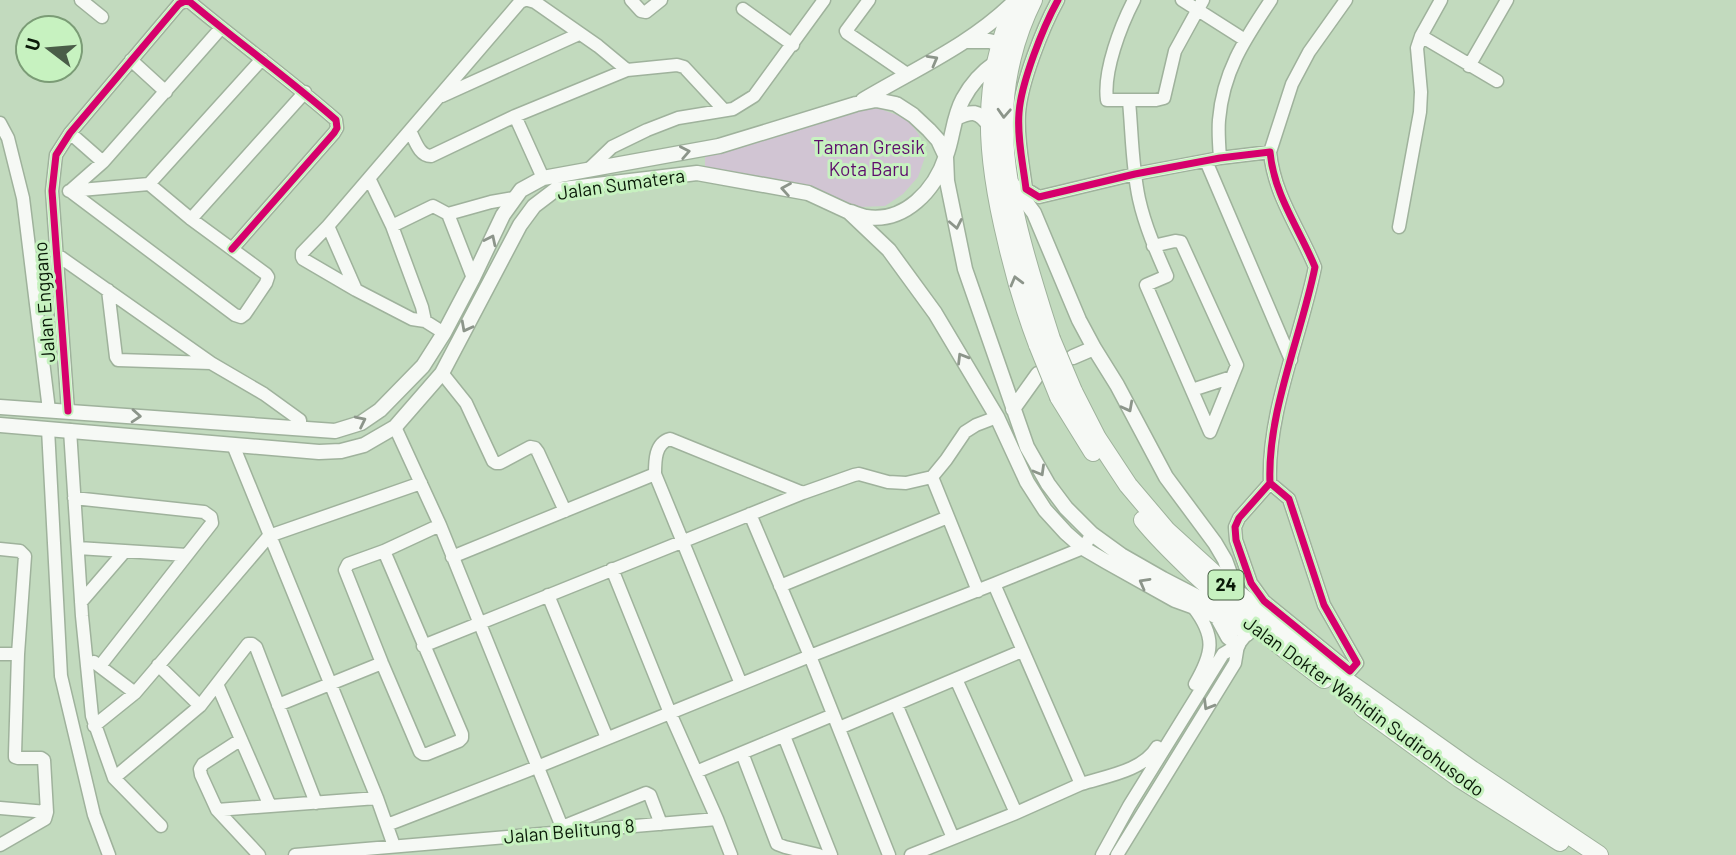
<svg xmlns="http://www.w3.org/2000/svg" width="1736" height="855" viewBox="0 0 1736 855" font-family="Barlow,sans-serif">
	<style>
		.green { fill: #d1c5d3 }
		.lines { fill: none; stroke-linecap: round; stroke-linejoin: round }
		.minor-casing { stroke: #9fb29c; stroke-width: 15 }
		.major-casing { stroke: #9fb29c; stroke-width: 17 }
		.highway-casing { stroke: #9fb29c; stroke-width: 20 }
		.minor { stroke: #f6f9f5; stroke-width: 12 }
		.major { stroke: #f6f9f5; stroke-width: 14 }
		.highway { stroke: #f6f9f5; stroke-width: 18 }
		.highway-bridge-casing { stroke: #9fb29c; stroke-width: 20; stroke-linecap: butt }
		.highway-bridge { stroke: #f6f9f5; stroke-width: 18 }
		.cycleway-casing { stroke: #c7f2c0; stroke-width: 11 }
		.cycleway { stroke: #d6006c; stroke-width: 7 }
		.oneway { stroke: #8c958a }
		.labels { text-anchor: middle; stroke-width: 6; stroke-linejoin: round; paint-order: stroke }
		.shield { fill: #c7f2c0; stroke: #435b3f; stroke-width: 2 }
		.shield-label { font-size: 18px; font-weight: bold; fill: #0a1a08 }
		.park-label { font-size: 19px; fill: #5e0d6c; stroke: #c7f2c0 }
		.street-label { font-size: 19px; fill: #0a1a08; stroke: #c7f2c0 }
	</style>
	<rect width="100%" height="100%" fill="#c2dabe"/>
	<!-- green -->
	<path class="green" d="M 875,107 L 908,119 L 919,135 L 925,157 L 918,177 L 903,194 L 885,206 L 860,207 L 845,202 L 810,187 L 705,168 L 705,154 Z"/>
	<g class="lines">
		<!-- minor casing -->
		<g class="minor-casing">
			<path id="minor" d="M 81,0 L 102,17
				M 528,0 L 535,2 L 598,46 L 627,70
				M 631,0 L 641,11 L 646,12 L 661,0
				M 869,0 L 846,31 L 847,33 L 907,74
				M 1058,0 C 1043,27 1021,83 1019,113 C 1017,138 1023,164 1026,189 L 1039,197 L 1135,174 L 1220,158 L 1270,152 C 1274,195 1299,228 1315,267 C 1301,337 1267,412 1270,483 L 1239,518 L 1235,527 L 1236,540 L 1251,583 L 1264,601 L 1350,671 L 1357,663 L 1324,605 L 1289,499 L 1270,483
				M 1134,0 C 1121,25 1103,71 1107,100 L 1156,100 L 1164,98 L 1175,51 L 1203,0
				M 1182,0 L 1245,40
				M 743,9 L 793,45
				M 1421,36 L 1497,81
				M 131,60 L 166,92
				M 1469,66 L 1507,0
				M 442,96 L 579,34
				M 1129,101 C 1132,133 1132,167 1139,199 C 1145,226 1156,251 1167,276 L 1146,285 L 1210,432 L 1237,365 L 1181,242 L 1175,241 L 1153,246
				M 515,116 L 543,178
				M 0,123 L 8,138 L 23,198 L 49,410
				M 410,131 C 415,140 419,156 431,156 L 515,116 L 627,70 L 677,65 L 684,67 L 724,110
				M 70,133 L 103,162
				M 1270,152 L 1292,84 L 1309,52 L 1346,0
				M 1220,158 C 1219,145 1218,132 1219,120 C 1223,71 1245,39 1271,0
				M 1206,161 L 1291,360
				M 588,170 L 612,147 L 647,130 L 678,118 L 733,109 L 754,96 L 824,0
				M 369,178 L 392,226 L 422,307 L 425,321
				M 149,184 L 191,219 L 266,274 L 268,277 L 266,283 L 245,314 L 241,317 L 235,315 L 70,191 L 103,162 L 221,28
				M 69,191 L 149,184 L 262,59
				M 191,219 L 305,92
				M 328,226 L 356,290
				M 392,226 L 433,206 L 448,214
				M 1399,227 L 1420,112 L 1421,92 L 1417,48 L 1421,36 L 1441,0
				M 56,254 L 211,363 L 264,394 L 300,420 L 300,429
				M 473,278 L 448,214 L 491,202 L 514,198
				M 108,290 L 116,357 L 118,360 L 211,363
				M 444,333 L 425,321 L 412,319 L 356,290 L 303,259 L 302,257 L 302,253 L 328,226 L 520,2 L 525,0
				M 442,373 L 466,403 L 493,461 L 496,463 L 500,463 L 530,447 L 535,448 L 538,452 L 565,511
				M 1192,390 L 1232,377
				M 68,411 L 52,191 L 56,155 L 70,133 L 179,4 L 185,1 L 190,2 C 238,42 289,79 336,120 L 337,128 L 334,133 L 232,249
				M 395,427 L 440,525 L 564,832
				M 48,429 L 61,676 L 94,815 L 109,855
				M 70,430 L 82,616 L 92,716 L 114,778 L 161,826
				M 233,445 L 377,798 L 394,846
				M 932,477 L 978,591
				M 74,498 L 204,512 L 211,517 L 212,523 L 100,666
				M 750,514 L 810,656 L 889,855
				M 78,548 L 187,555
				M 0,549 L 20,551 L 25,556 L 18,654 L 15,754 L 15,757 L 18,758 L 41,758 L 44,760 L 47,812
				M 384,551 L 462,734 L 462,738 L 459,741 L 427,754 L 423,754 L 420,752 L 382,663 L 345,570 L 348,564 L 384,551 L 440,525
				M 452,557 L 655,474
				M 612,569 L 670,713 L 717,819 L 731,855
				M 780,586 L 948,517
				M 548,595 L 607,738
				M 81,602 L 125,551
				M 1194,608 C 1216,637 1213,653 1195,684
				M 423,646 L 803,493 L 854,475 L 859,474 L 888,482 L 906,483 L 932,477 L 946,460 L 965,432 L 976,425 L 997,417
				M 0,654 L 18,654
				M 94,662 L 135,693
				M 158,665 L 200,706
				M 956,679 L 1016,813
				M 217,684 L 270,806
				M 741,684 L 655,474 C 655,461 655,443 670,439 L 803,493
				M 896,704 L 953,838
				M 278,705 L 382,663
				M 94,726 L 135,693 L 269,536 L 421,483
				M 839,728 L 1022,651
				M 784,736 L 831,855
				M 240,740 L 203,764 L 200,769 L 201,775 L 217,810 L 259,855
				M 742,753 L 777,844 L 785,847 L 819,855
				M 696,772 L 833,715
				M 114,778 L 200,706 L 248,644 L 252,644 L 256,647 L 316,803
				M 1081,784 C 1106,776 1143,771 1157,747
				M 0,808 L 47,812
				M 217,810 L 377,798
				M 387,825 L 537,767 L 810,656 L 994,584 L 1083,548 L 1092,534
				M 562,827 L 646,793 L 650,795 L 661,824
				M 0,845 L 45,819 L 47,812
				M 295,855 L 717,819
				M 911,855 L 1016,813 L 1081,784 L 994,584
				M 1102,855 L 1129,806 L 1223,654 L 1238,645 L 1253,626
				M 1117,855 L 1235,663 L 1238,645"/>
		</g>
		<!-- major casing -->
		<g class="major-casing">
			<path id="major" d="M 967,41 L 989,41 L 1011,46
				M 863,100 C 915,69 972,44 1015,1
				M 956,118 C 972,111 978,110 989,125
				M 1010,181 L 1034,213 L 1079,320 L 1094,348 L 1117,385 L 1166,477 L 1215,543 L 1225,560 L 1237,593
				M 851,212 C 856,214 861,216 866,217 C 905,223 935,190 946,156 C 953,138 953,117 963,99 C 971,84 982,72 995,63 L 1003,63
				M 1073,357 L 1094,348
				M 0,407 L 335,431 L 361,423 L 380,410 L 423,366 L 444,333 L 473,278 L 503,215 L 521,190 L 543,178 L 719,146 L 856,104 L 876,100 L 896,104 L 913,115 L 929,130 L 938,140 L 946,157 L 947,181 L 965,269 L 1027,447 L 1048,484 L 1066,508 L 1092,534 L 1121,555 L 1163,579 L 1221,609 L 1235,625 L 1247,634
				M 1013,409 L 1038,374
				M 0,425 L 319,452 L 341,451 L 364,445 L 395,427 L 442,373 L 520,225 L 534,206 L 555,190 L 697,173 L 808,193 L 849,212 L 889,250 L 935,313 L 997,417 L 1027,482 L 1045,510 L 1066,533 L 1083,548 L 1107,562 L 1175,600 L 1208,612 L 1217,617 L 1228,637 L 1238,645"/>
		</g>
		<!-- highway casing -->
		<g class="highway-casing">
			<path id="highway" d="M 1017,0 C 979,83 986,156 1007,242 C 1015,277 1025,311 1038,345
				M 1033,0 C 1015,36 1004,79 1004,119 C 1002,189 1030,273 1051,339
				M 1073,391 L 1097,438 L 1128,485 L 1167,531 L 1223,582 L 1342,678 L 1472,770 L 1599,855
				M 1059,397 L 1093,452
				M 1143,520 C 1159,540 1176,556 1195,574 C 1236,612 1279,645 1324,679
				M 1363,708 L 1459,778 L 1560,842"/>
		</g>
		<!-- minor -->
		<use href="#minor" class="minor"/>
		<!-- major -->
		<use href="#major" class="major"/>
		<!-- highway -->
		<use href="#highway" class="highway"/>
		<!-- highway-bridge casing -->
		<g class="highway-bridge-casing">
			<path id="highway-bridge" d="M 1051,339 L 1073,391
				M 1038,345 L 1059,397"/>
		</g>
		<!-- highway-bridge -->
		<use href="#highway-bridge" class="highway-bridge"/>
		<!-- cycleway casing -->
		<g class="cycleway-casing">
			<path id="cycleway" d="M 1058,0 C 1043,27 1021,83 1019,113 C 1017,138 1023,164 1026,189 L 1039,197 L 1135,174 L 1220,158 L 1270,152 C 1274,195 1299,228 1315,267 C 1301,337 1267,412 1270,483 L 1239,518 L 1235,527 L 1236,540 L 1251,583 L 1264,601 L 1350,671 L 1357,663 L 1324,605 L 1289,499 L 1270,483
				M 68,411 L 52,191 L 56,155 L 70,133 L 179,4 L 185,1 L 190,2 C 238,42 289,79 336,120 L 337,128 L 334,133 L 232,249"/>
		</g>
		<!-- cycleway -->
		<use href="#cycleway" class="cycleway"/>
	</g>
	<!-- one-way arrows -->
	<defs><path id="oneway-chevron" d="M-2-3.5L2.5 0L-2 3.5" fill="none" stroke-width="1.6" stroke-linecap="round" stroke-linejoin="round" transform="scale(1.75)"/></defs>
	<g class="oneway">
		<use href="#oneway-chevron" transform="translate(933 60) rotate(-29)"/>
		<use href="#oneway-chevron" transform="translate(1004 113) rotate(93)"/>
		<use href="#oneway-chevron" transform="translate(685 152) rotate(-11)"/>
		<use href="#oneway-chevron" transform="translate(786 189) rotate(-170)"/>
		<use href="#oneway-chevron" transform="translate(956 224) rotate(79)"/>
		<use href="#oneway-chevron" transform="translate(491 240) rotate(-64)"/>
		<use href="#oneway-chevron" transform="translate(1016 281) rotate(-105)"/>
		<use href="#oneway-chevron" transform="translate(466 327) rotate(118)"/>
		<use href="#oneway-chevron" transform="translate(962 358) rotate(-121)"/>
		<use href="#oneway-chevron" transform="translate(1128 407) rotate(62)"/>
		<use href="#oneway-chevron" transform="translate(136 416) rotate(4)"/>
		<use href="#oneway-chevron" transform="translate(361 421) rotate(-26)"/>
		<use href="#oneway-chevron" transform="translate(1040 471) rotate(60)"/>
		<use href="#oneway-chevron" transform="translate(1144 583) rotate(-151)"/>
		<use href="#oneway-chevron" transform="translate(1208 705) rotate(121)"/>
	</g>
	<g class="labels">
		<!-- shield labels -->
		<rect class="shield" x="1208.5" y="570.5" width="35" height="29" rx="5"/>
		<g class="shield-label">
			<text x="1226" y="591">24</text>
		</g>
		<!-- park labels -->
		<g class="park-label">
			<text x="869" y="154">Taman Gresik<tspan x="869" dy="22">Kota Baru</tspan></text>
		</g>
		<!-- street labels -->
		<g class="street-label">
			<text transform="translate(621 184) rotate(-8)" y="7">Jalan Sumatera</text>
			<text transform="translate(44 302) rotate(-94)" y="7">Jalan Enggano</text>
			<text transform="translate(1364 706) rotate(36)" y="7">Jalan Dokter Wahidin Sudirohusodo</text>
			<text transform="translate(569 831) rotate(-5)" y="7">Jalan Belitung 8</text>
		</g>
	</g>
	<!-- north arrow -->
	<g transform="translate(49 49) rotate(286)"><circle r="33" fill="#c7f2c0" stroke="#7b9c76" stroke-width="2"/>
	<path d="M0-5L12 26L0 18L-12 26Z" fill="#4a5d48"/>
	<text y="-10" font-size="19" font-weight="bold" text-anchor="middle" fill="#0a1a08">U</text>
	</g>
</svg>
